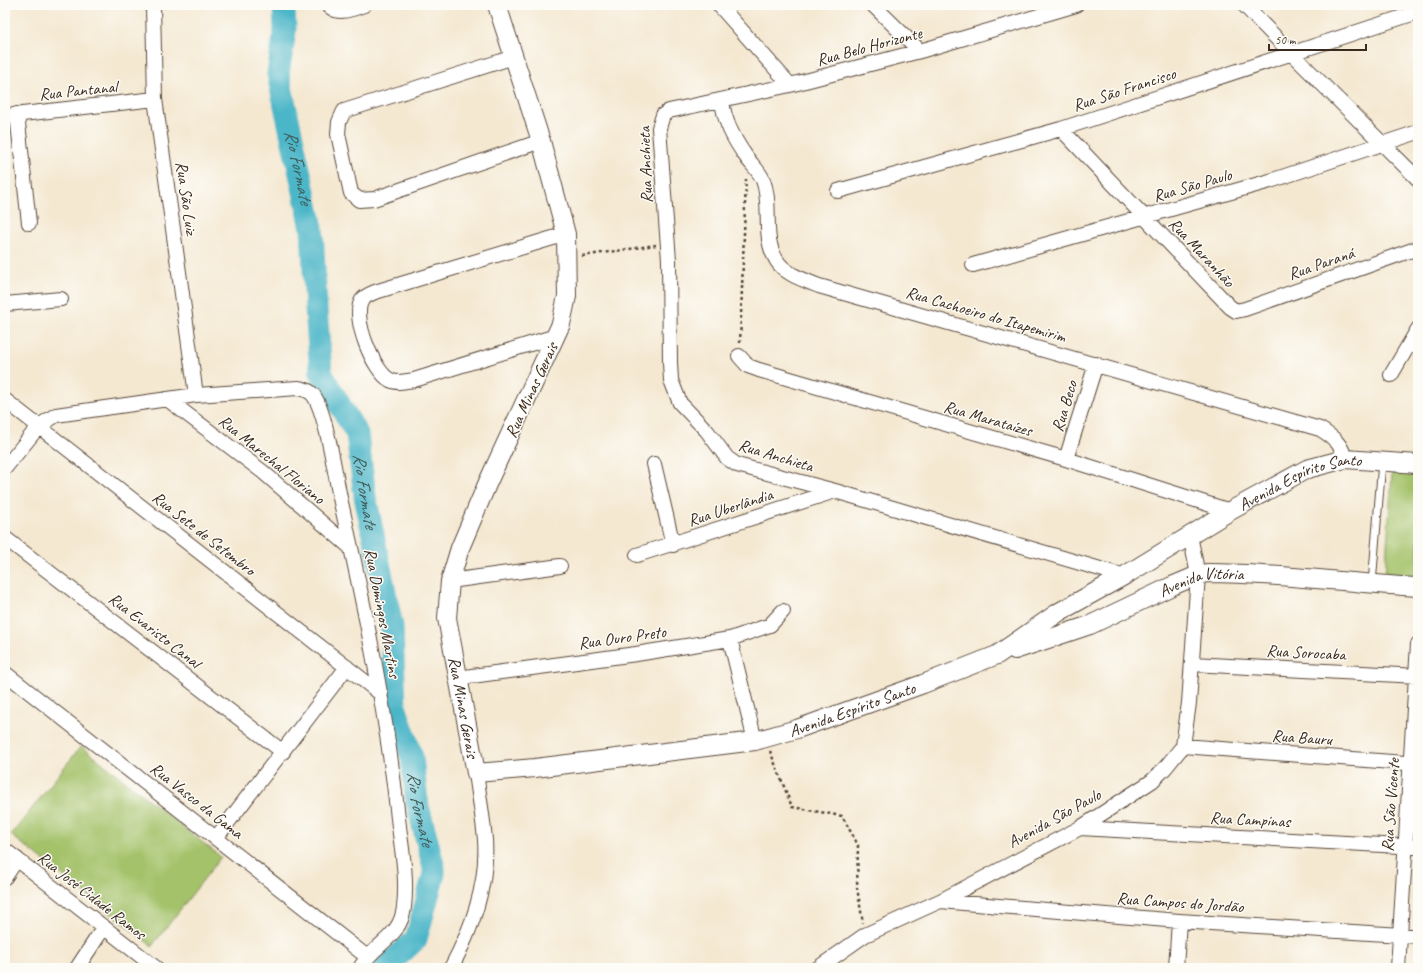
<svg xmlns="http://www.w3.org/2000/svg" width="1423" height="973" viewBox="0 0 1423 973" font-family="Caveat,sans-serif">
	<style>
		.green { fill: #a4c26a; stroke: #707644 }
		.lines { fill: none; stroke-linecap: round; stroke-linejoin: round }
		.river { stroke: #4bb6c8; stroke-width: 23 }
		.service-casing { stroke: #574639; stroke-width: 9 }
		.minor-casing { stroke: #574639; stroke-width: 16 }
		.tertiary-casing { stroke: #574639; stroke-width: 20 }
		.path { stroke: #574639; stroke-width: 2.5; stroke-dasharray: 3 3; stroke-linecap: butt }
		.service { stroke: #fff; stroke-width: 7 }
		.minor { stroke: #fff; stroke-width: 14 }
		.tertiary { stroke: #fff; stroke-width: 18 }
		.labels { text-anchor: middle; stroke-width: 3; stroke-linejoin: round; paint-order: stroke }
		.street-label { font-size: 17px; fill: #3b2a1e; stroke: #fdfcf7 }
		.water-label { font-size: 18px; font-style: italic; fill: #415b5a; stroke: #fdfcf7 }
	</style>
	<rect width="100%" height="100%" fill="#fdfcf7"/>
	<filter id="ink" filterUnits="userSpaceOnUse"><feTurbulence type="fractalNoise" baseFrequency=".025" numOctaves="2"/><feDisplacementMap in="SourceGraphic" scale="8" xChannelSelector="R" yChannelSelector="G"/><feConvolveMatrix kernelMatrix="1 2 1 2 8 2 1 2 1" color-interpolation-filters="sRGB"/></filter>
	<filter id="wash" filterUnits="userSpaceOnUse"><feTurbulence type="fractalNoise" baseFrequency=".012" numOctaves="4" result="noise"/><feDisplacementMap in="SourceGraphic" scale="16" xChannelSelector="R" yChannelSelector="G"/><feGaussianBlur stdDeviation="0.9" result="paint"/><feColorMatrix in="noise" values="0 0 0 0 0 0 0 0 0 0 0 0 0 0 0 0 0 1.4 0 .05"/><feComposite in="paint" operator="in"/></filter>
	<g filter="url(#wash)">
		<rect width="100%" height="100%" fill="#f4e8d1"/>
		<!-- green -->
		<path class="green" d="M 1392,473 L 1418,474 L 1418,577 L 1385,575 Z
			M 81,746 L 221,857 L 152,946 L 11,835 Z"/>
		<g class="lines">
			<!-- river -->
			<path class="river" id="s1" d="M 284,5 L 285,31 L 278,74 L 312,228 L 316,308 L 321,373 L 357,434 L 365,496 L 392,626 L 395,707 L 412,757 L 417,802 L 434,868 L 434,874 L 416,939 L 385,968"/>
		</g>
	</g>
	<g filter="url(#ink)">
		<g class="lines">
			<!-- service casing -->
			<g class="service-casing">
				<path id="service" d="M 1372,584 L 1382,462"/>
			</g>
			<!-- minor casing -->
			<g class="minor-casing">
				<path id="minor" d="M 153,5 L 155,99 L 196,395
					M 328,5 C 338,16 352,9 364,5
					M 719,5 L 790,85
					M 873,5 L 920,51
					M 1076,5 L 920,51 L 790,85 L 669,111 L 663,115 L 659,128 L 669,260 L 670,363 L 671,380 L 680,403 L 707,431 L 727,458 L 737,465 L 835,491 L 1124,576
					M 1244,5 L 1291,53 L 1418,179
					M 514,57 L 344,111 L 339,122 L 338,134 L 351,193 L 359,200 L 374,199 L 541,141
					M 722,100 C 724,122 734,140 747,158 C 752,165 760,172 763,180 C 773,206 761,237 777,261 C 786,275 805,280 819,286 L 1320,429 C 1333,437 1342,444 1345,459
					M 17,114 L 29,223
					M 5,116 L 155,99
					M 1061,129 L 1230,307 L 1236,311 L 1245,309 L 1418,248
					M 838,191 L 1061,129 L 1418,12
					M 973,265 L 1270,181 L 1418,132
					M 5,304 L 61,299
					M 556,336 L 414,380 C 407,381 397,384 390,380 C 373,371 351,316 362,300 C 365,296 370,294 375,292 L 566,234
					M 739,356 L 748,366 L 759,370 L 1066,459 L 1230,511
					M 1391,375 L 1418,329
					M 167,399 L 263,472 L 351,548
					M 5,400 L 381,694
					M 1066,459 L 1096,364
					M 654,464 L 673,545
					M 5,468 L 39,426 L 56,415 L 196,395 L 298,388 C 304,389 310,390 314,396 C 326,414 335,473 340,498 C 363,600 385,704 397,809 C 400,842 408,873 404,907 C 401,938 373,944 360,968
					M 5,538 L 283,752
					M 637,555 L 835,491
					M 450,581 L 560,566
					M 730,639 L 755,741
					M 1192,664 L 1418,676
					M 5,673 L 366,956
					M 457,678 L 636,654 L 730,639 L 770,625 L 783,611
					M 1183,746 L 1418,764
					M 1080,828 L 1418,847
					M 216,838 L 347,667
					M 5,850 L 156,968
					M 5,877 L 17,859
					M 940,901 L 1179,921 L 1418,936
					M 77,968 L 104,927
					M 451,968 C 472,929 488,885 485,840 C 483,817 479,795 476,773
					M 818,968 L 865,935 L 940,901 L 1080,828 L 1152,781 L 1165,768 L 1183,746 L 1189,703 L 1198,575 L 1190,535
					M 1176,968 L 1179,921
					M 1398,968 L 1418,644"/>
			</g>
			<!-- tertiary casing -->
			<g class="tertiary-casing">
				<g id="tertiary">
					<path id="s2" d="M 497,5 L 541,141 L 566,234 L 567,296 L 561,324 L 488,482 L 460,548 L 450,581 L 447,618 L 476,773 L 535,768 L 755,741 L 797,729 L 923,684 L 997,655 L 1059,612 L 1124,576 L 1230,511 L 1307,469 L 1345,459 L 1418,464"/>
					<path id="s3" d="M 1015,650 L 1090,625 L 1172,586 L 1198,575 L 1207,573 C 1278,573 1348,583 1418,587"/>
				</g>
			</g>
			<!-- path -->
			<path class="path" d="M 582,256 L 656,245
				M 740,343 L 746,179
				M 770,751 L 792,807 L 842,816 L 858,845 L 857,888 L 863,923"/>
			<!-- service -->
			<use href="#service" class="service"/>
			<!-- minor -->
			<use href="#minor" class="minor"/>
			<!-- tertiary -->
			<use href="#tertiary" class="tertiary"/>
		</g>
	</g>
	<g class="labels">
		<!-- street labels -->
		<g class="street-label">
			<text transform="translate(869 46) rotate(-15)" y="6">Rua Belo Horizonte</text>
			<text transform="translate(1124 89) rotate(-18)" y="6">Rua São Francisco</text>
			<text transform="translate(78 90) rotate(-6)" y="6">Rua Pantanal</text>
			<text transform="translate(645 165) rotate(-92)" y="6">Rua Anchieta</text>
			<text transform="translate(1192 185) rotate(-16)" y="6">Rua São Paulo</text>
			<text transform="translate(187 198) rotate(82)" y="6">Rua São Luiz</text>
			<text transform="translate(1202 252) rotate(47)" y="6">Rua Maranhão</text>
			<text transform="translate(1321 263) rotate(-19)" y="6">Rua Paraná</text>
			<text transform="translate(986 314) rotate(16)" y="6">Rua Cachoeiro do Itapemirim</text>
			<text transform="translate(531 390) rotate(-65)" y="6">Rua Minas Gerais</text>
			<text transform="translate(1064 406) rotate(-73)" y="6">Rua Beco</text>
			<text transform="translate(988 418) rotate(16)" y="6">Rua Marataízes</text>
			<text transform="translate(776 455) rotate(17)" y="6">Rua Anchieta</text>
			<text transform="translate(272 459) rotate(39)" y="6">Rua Marechal Floriano</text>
			<text dy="6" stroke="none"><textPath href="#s2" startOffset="1694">Avenida Espírito Santo</textPath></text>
			<text transform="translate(730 507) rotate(-18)" y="6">Rua Uberlândia</text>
			<text transform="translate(204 533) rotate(38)" y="6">Rua Sete de Setembro</text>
			<text dy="6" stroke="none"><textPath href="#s3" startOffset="200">Avenida Vitória</textPath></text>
			<text transform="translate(383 613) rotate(79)" y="6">Rua Domingos Martins</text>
			<text transform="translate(155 630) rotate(38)" y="6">Rua Evaristo Canal</text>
			<text transform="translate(622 637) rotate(-8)" y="6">Rua Ouro Preto</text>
			<text transform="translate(1306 652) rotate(3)" y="6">Rua Sorocaba</text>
			<text dy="6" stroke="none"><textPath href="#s2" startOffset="738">Rua Minas Gerais</textPath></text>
			<text dy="6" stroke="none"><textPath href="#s2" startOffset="1188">Avenida Espírito Santo</textPath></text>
			<text transform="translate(1302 737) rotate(4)" y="6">Rua Bauru</text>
			<text transform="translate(197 800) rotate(38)" y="6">Rua Vasco da Gama</text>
			<text transform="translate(1390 805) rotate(-86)" y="6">Rua São Vicente</text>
			<text transform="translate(1054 818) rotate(-29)" y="6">Avenida São Paulo</text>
			<text transform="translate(1250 819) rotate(3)" y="6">Rua Campinas</text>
			<text transform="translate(92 895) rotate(38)" y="6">Rua José Cidade Ramos</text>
			<text transform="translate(1180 902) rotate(4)" y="6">Rua Campos do Jordão</text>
		</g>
		<!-- water labels -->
		<g class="water-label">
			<text dy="6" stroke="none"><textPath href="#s1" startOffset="165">Rio Formate</textPath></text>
			<text dy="6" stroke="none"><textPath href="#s1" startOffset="501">Rio Formate</textPath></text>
			<text dy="6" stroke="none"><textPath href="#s1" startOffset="825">Rio Formate</textPath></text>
		</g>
	</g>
	<!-- margin -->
	<rect width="1423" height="973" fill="none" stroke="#fdfcf7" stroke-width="20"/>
	<!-- scale -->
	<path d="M1269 44v6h97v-6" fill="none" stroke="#3b2a1e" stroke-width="2"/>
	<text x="1275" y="44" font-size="12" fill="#3b2a1e" stroke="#fdfcf7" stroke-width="3" paint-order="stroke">50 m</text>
</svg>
